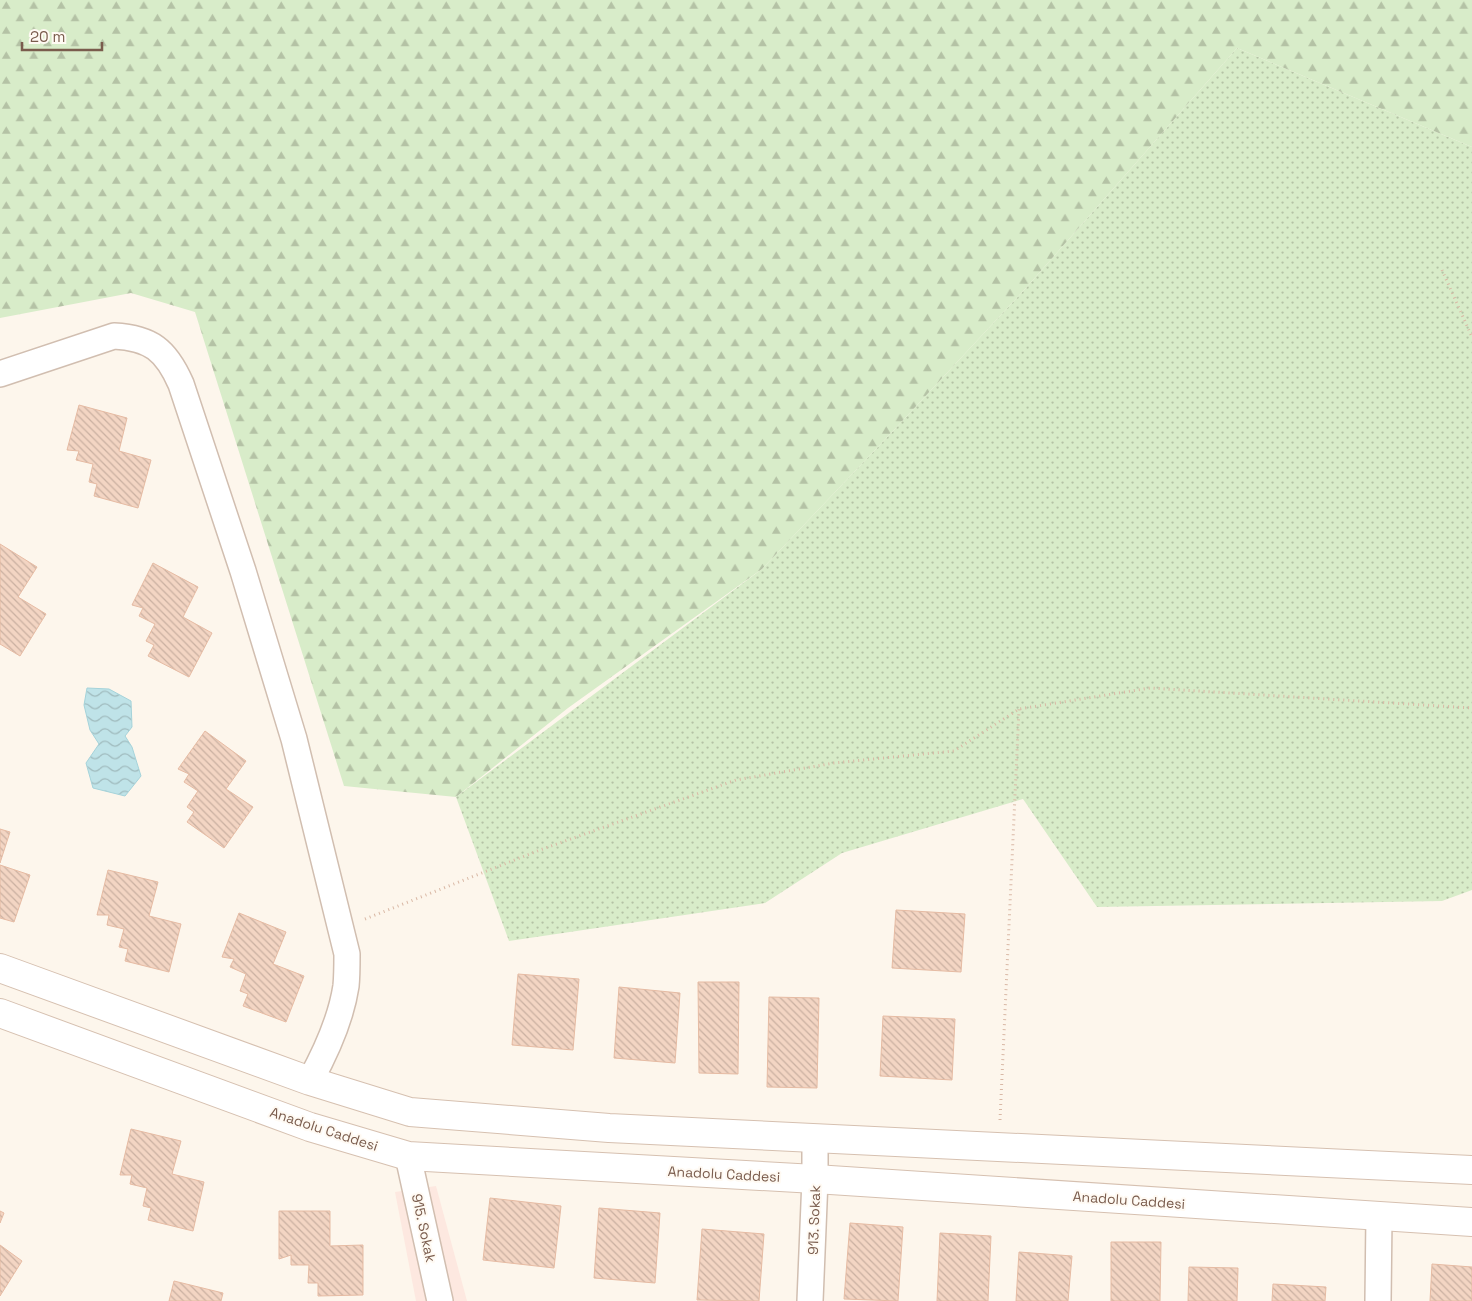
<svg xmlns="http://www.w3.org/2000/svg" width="1472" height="1301" viewBox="0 0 1472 1301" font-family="'Space Grotesk',sans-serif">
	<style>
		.commercial { fill: #fde8e0 }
		.grass { fill: url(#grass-dots) }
		.forest { fill: url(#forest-firs) }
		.water { fill: url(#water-waves); stroke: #a5d3da }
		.building { fill: url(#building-back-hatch); stroke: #e6bba3 }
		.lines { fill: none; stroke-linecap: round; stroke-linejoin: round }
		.street-casing { stroke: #d1beb0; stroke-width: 28 }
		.secondary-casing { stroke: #d6c0b0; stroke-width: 30 }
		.path { stroke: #d9b8a5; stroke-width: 3; stroke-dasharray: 1 4; stroke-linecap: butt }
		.street { stroke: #fff; stroke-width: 25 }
		.secondary { stroke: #fff; stroke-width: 28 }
		.labels { text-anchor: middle; stroke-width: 4; stroke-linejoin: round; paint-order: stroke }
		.street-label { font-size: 14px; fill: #7a5c4d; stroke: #fffaf3 }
	</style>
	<defs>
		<pattern id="grass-dots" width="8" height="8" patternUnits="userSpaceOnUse" patternTransform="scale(1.25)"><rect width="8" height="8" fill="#d8ecc9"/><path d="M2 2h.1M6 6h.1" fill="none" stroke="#b4c2a5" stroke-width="1.8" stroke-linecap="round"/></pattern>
		<pattern id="forest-firs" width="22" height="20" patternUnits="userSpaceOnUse" patternTransform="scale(1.25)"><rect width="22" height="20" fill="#d8ecc9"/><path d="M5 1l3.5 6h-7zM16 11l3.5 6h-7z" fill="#b4c2a5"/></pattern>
		<pattern id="water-waves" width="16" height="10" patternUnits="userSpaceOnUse" patternTransform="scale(1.25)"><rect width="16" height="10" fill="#bfe3e8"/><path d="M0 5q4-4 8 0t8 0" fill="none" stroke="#a0bbbe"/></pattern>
		<pattern id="building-back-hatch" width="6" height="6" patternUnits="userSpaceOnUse" patternTransform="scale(1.25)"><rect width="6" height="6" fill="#f3d5c3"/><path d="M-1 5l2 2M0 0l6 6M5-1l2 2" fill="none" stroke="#cab0a1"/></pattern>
	</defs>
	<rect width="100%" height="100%" fill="#fdf6ec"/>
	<!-- commercial -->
	<path class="commercial" d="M 436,1186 L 467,1301 L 416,1301 L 395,1192 Z"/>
	<!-- grass -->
	<path class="grass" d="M 1237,48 L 1472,147 L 1472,890 L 1442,901 L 1097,907 L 1023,799 L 842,853 L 765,903 L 509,941 L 456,797 L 762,569 L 893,431 L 1025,289 Z"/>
	<!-- forest -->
	<path class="forest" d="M 0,0 L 1472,0 L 1472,147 L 1237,48 L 1025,289 L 893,431 L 762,569 L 568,708 L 456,797 L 344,786 L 195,312 L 131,293 L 0,318 Z"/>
	<!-- water -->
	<path class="water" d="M 87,688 L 109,689 L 131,701 L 132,727 L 125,736 L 132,747 L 141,776 L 125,796 L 93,788 L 86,763 L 99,744 L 90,730 L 84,705 Z"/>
	<!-- building -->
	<path class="building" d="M 79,405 L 127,418 L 119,451 L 151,460 L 138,508 L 94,496 L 97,484 L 89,482 L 93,464 L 76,460 L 79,451 L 67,450 Z
		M 0,544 L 37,567 L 18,597 L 46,614 L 20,656 L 0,644 Z
		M 153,563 L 198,587 L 183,617 L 212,633 L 189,677 L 148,656 L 154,645 L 146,641 L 155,624 L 139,616 L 143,608 L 132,605 Z
		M 205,731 L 246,761 L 226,789 L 253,807 L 224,848 L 187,822 L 194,812 L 187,807 L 198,791 L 184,782 L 189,774 L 178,769 Z
		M 0,829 L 10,832 L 0,863 Z
		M 0,865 L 30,875 L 14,922 L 0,918 Z
		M 108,870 L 158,882 L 149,916 L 181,924 L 169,972 L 125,961 L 128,949 L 119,947 L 124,929 L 107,925 L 109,915 L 97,915 Z
		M 896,910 L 965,914 L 961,972 L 892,968 Z
		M 239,913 L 286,932 L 273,964 L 304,976 L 286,1022 L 243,1006 L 248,994 L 240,991 L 246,974 L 230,967 L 234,959 L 222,957 Z
		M 518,974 L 579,979 L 573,1050 L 512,1045 Z
		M 698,982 L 739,982 L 738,1074 L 699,1073 Z
		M 619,987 L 680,993 L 675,1063 L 614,1058 Z
		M 769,997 L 819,998 L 817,1088 L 767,1087 Z
		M 883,1016 L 955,1019 L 952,1080 L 880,1076 Z
		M 131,1129 L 181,1141 L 172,1174 L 204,1182 L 193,1231 L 148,1220 L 151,1208 L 143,1206 L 147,1188 L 130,1184 L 132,1175 L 120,1175 Z
		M 490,1198 L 561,1206 L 554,1268 L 483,1260 Z
		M 599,1208 L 660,1213 L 655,1283 L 594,1278 Z
		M 0,1211 L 4,1213 L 0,1223 Z
		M 279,1211 L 330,1211 L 330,1246 L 363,1245 L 363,1295 L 318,1296 L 318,1283 L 308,1283 L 309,1265 L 291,1265 L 291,1255 L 279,1259 Z
		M 850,1223 L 903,1227 L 898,1301 L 844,1299 Z
		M 702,1229 L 764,1234 L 759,1301 L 697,1300 Z
		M 940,1233 L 991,1236 L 988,1301 L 937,1301 Z
		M 1111,1242 L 1161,1242 L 1160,1301 L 1111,1301 Z
		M 0,1245 L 22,1261 L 0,1296 Z
		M 1019,1252 L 1072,1256 L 1068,1301 L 1016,1301 Z
		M 1432,1264 L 1472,1267 L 1472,1301 L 1430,1301 Z
		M 1189,1267 L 1238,1268 L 1237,1301 L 1188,1301 Z
		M 174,1281 L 223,1293 L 221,1301 L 169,1301 Z
		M 1273,1284 L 1326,1287 L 1325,1301 L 1272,1301 Z"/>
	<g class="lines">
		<!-- street casing -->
		<g class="street-casing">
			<path id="street" d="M 0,374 L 114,336 C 151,338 166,350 181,384 L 243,571 L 294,739 L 347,954 C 347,965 347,976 346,986 C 341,1019 326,1052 310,1081
				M 408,1156 L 440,1301
				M 810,1301 L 815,1179 L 815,1138
				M 1378,1301 L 1379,1216"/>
		</g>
		<!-- secondary casing -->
		<g class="secondary-casing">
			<path id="secondary" d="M 0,968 L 310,1081 L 410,1112 L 609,1128 L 1472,1170
				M 0,1013 L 310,1127 L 408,1156 L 815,1179 L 1472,1222"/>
		</g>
		<!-- path -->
		<path class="path" d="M 1442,270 L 1472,337
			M 365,919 L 540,850 L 736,780 L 834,763 L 954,751 L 1019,709 L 1150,688 L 1472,708
			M 1000,1120 L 1019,709"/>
		<!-- street -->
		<use href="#street" class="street"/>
		<!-- secondary -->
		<use href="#secondary" class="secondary"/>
	</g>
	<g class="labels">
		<!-- street labels -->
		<g class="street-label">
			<text transform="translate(324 1129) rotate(18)" y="5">Anadolu Caddesi</text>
			<text transform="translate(724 1174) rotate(3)" y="5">Anadolu Caddesi</text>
			<text transform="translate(1129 1200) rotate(4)" y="5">Anadolu Caddesi</text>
			<text transform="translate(814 1220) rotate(-88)" y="5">913. Sokak</text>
			<text transform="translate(424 1228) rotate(78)" y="5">915. Sokak</text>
		</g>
	</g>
	<!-- scale -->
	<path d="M22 42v8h80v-8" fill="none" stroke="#7a5c4d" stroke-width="2.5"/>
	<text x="30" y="42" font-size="15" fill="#7a5c4d" stroke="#fffaf3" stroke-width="4" paint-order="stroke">20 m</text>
</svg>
